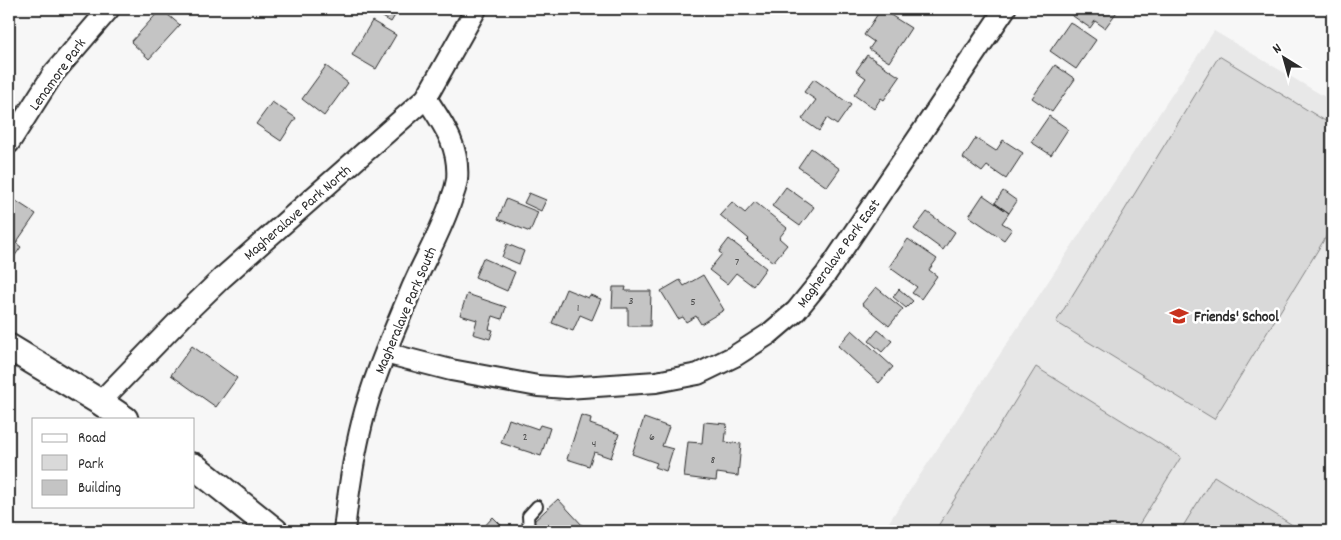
<svg xmlns="http://www.w3.org/2000/svg" width="1341" height="540" viewBox="0 0 1341 540" font-family="Dekko,sans-serif">
	<style>
		.built { fill: #e8e8e8 }
		.green { fill: #d9d9d9; stroke: #828282 }
		.building { fill: #c4c4c4; stroke: #2b2b2b }
		.lines { fill: none; stroke-linecap: round; stroke-linejoin: round }
		.service-casing { stroke: #2b2b2b; stroke-width: 14 }
		.minor-casing { stroke: #2b2b2b; stroke-width: 24 }
		.tertiary-casing { stroke: #2b2b2b; stroke-width: 29 }
		.service { stroke: #fff; stroke-width: 10 }
		.minor { stroke: #fff; stroke-width: 20 }
		.tertiary { stroke: #fff; stroke-width: 25 }
		.labels { text-anchor: middle; stroke-width: 5; stroke-linejoin: round; paint-order: stroke }
		.number-label { font-size: 12px; fill: #515151 }
		.street-label { font-size: 15px; fill: #2b2b2b; stroke: #fff }
		.poi-label { font-size: 15px; font-weight: bold; fill: #2b2b2b; stroke: #fff; text-anchor: start }
	</style>
	<rect width="100%" height="100%" fill="#f7f7f7"/>
	<filter id="ink" filterUnits="userSpaceOnUse"><feTurbulence type="fractalNoise" baseFrequency=".02" numOctaves="2"/><feDisplacementMap in="SourceGraphic" scale="10" xChannelSelector="R" yChannelSelector="G"/><feConvolveMatrix kernelMatrix="1 2 1 2 8 2 1 2 1" color-interpolation-filters="sRGB"/></filter>
	<g filter="url(#ink)">
		<!-- built -->
		<path class="built" d="M 1214,31 L 1332,101 L 1332,531 L 883,531 Z"/>
		<!-- green -->
		<path class="green" d="M 1219,56 L 1332,125 L 1332,227 L 1214,419 L 1056,322 Z
			M 1036,367 L 1181,457 L 1135,531 L 935,531 Z
			M 1214,476 L 1302,531 L 1180,531 Z"/>
		<!-- building -->
		<path class="building" d="M 161,9 L 180,25 L 149,59 L 131,42 Z
			M 372,9 L 399,9 L 391,22 L 371,10 Z
			M 881,9 L 911,28 L 889,62 L 869,49 L 874,42 L 864,35 Z
			M 1063,9 L 1119,9 L 1105,28 L 1095,21 L 1090,28 Z
			M 372,21 L 396,35 L 376,69 L 352,55 Z
			M 1070,22 L 1096,40 L 1076,69 L 1050,51 Z
			M 867,55 L 900,77 L 884,100 L 881,98 L 874,109 L 854,95 L 866,78 L 856,71 Z
			M 1055,65 L 1075,79 L 1052,112 L 1032,98 Z
			M 326,66 L 348,83 L 324,116 L 302,99 Z
			M 814,79 L 851,105 L 837,125 L 827,118 L 819,131 L 802,119 L 816,100 L 804,92 Z
			M 272,102 L 296,118 L 281,141 L 256,124 Z
			M 1049,116 L 1068,129 L 1051,155 L 1031,142 Z
			M 976,138 L 996,151 L 1003,140 L 1023,153 L 1006,179 L 987,166 L 982,172 L 963,158 Z
			M 811,148 L 840,169 L 827,187 L 798,167 Z
			M 786,187 L 814,207 L 800,226 L 772,206 Z
			M 1003,191 L 1017,201 L 1009,213 L 995,203 Z
			M 529,193 L 546,200 L 541,211 L 524,203 Z
			M 983,195 L 1009,213 L 1002,223 L 1012,229 L 1004,240 L 969,216 Z
			M 506,199 L 538,212 L 530,232 L 498,219 Z
			M 16,201 L 36,214 L 16,243 L 21,247 L 9,264 L 9,213 Z
			M 732,202 L 745,213 L 755,202 L 787,228 L 779,238 L 787,245 L 773,262 L 747,241 L 749,239 L 720,215 Z
			M 927,212 L 955,232 L 943,250 L 914,229 Z
			M 729,239 L 766,268 L 753,286 L 736,273 L 727,284 L 709,270 L 722,254 L 719,252 Z
			M 908,239 L 937,259 L 929,270 L 937,276 L 921,299 L 912,293 L 917,287 L 889,267 Z
			M 507,244 L 524,251 L 519,264 L 502,257 Z
			M 483,258 L 515,272 L 507,291 L 475,277 Z
			M 703,275 L 724,310 L 701,324 L 696,316 L 686,322 L 683,317 L 678,319 L 661,291 L 680,280 L 684,286 Z
			M 613,287 L 626,287 L 625,291 L 651,291 L 650,326 L 628,326 L 628,308 L 612,308 Z
			M 876,287 L 903,309 L 889,326 L 862,304 Z
			M 566,289 L 588,298 L 590,295 L 601,299 L 592,320 L 580,315 L 573,331 L 552,323 Z
			M 899,289 L 913,301 L 906,308 L 893,297 Z
			M 467,294 L 506,307 L 502,319 L 493,316 L 489,329 L 493,330 L 490,339 L 473,334 L 477,320 L 460,315 Z
			M 852,330 L 893,367 L 879,383 L 838,346 Z
			M 878,330 L 892,341 L 882,352 L 869,341 Z
			M 192,346 L 237,378 L 216,407 L 171,375 Z
			M 581,415 L 591,418 L 590,424 L 619,434 L 611,458 L 594,452 L 589,466 L 567,459 Z
			M 644,418 L 669,427 L 662,446 L 673,449 L 666,471 L 655,467 L 657,463 L 632,454 Z
			M 509,419 L 538,429 L 540,425 L 550,428 L 541,456 L 501,443 Z
			M 704,422 L 727,424 L 725,442 L 741,444 L 738,476 L 717,473 L 716,481 L 684,477 L 688,442 L 702,443 Z
			M 558,499 L 583,526 L 577,531 L 542,531 L 533,522 Z
			M 493,517 L 507,531 L 480,531 Z"/>
		<g class="lines">
			<!-- service casing -->
			<g class="service-casing">
				<path id="service" d="M 529,531 L 528,516 L 537,506"/>
			</g>
			<!-- minor casing -->
			<g class="minor-casing">
				<path id="minor" d="M 9,143 L 53,74 L 109,9
					M 385,353 L 451,370 L 538,386 L 567,388 L 656,382 L 698,374 L 735,356 L 769,334 L 796,311 L 826,274 L 1005,9
					M 100,402 L 191,308 L 222,278 L 426,98 L 476,9
					M 344,531 C 348,495 353,459 362,423 C 373,377 394,332 412,288 C 425,258 442,230 452,198 C 454,193 456,186 457,180 C 460,146 443,124 426,98"/>
			</g>
			<!-- tertiary casing -->
			<g class="tertiary-casing">
				<path id="tertiary" d="M 9,347 L 100,402 L 125,419
					M 194,466 L 275,531"/>
			</g>
			<!-- service -->
			<use href="#service" class="service"/>
			<!-- minor -->
			<use href="#minor" class="minor"/>
			<!-- tertiary -->
			<use href="#tertiary" class="tertiary"/>
		</g>
	</g>
	<!-- icons -->
	<defs>
		<g id="school-bare" transform="scale(1.5)"><path d="M0-5L7-2L0 1L-7-2ZM-4 1L0 2.5L4 1V4Q0 6-4 4Z" fill="#c8321e" stroke="#fff" stroke-width="2.5" paint-order="stroke"/></g>
	</defs>
	<g fill-rule="evenodd">
		<use href="#school-bare" x="1179" y="316"/>
	</g>
	<g class="labels">
		<!-- number labels -->
		<g class="number-label">
			<text x="737" y="265">7</text>
			<text x="631" y="304">3</text>
			<text x="693" y="305">5</text>
			<text x="578" y="311">1</text>
			<text x="525" y="440">2</text>
			<text x="652" y="440">6</text>
			<text x="594" y="447">4</text>
			<text x="713" y="463">8</text>
		</g>
		<!-- street labels -->
		<g class="street-label">
			<text transform="translate(57 74) rotate(-54)" y="5">Lenamore Park</text>
			<text transform="translate(297 212) rotate(-41)" y="5">Magheralave Park North</text>
			<text transform="translate(838 253) rotate(-54)" y="5">Magheralave Park East</text>
			<text transform="translate(405 310) rotate(-67)" y="5">Magheralave Park South</text>
		</g>
		<!-- poi labels -->
		<g class="poi-label">
			<text x="1194" y="321">Friends' School</text>
		</g>
	</g>
	<!-- margin -->
	<rect width="1341" height="540" fill="none" stroke="#fff" stroke-width="30"/>
	<rect x="15" y="15" width="1311" height="510" fill="none" stroke="#2b2b2b" stroke-width="2" filter="url(#ink)"/>
	<!-- legend -->
	<rect x="32" y="418" width="162" height="90" fill="#ffffff" stroke="#aaaaaa"/>
	<rect x="42" y="434" width="25" height="8" fill="#ffffff" stroke="#aaaaaa"/>
	<text x="78" y="442" font-size="15" fill="#2b2b2b">Road</text>
	<rect x="42" y="455" width="25" height="15" fill="#d9d9d9" stroke="#aaaaaa"/>
	<text x="78" y="468" font-size="15" fill="#2b2b2b">Park</text>
	<rect x="42" y="480" width="25" height="15" fill="#c4c4c4" stroke="#aaaaaa"/>
	<text x="78" y="492" font-size="15" fill="#2b2b2b">Building</text>
	<!-- north arrow -->
	<g transform="translate(1284 58) rotate(323)" stroke="#ffffff" stroke-width="4" paint-order="stroke">
	<path d="M0-4L9 19L0 12L-9 19Z" fill="#2b2b2b"/>
	<text y="-8" font-size="14" font-weight="bold" text-anchor="middle" fill="#2b2b2b">N</text>
	</g>
</svg>
